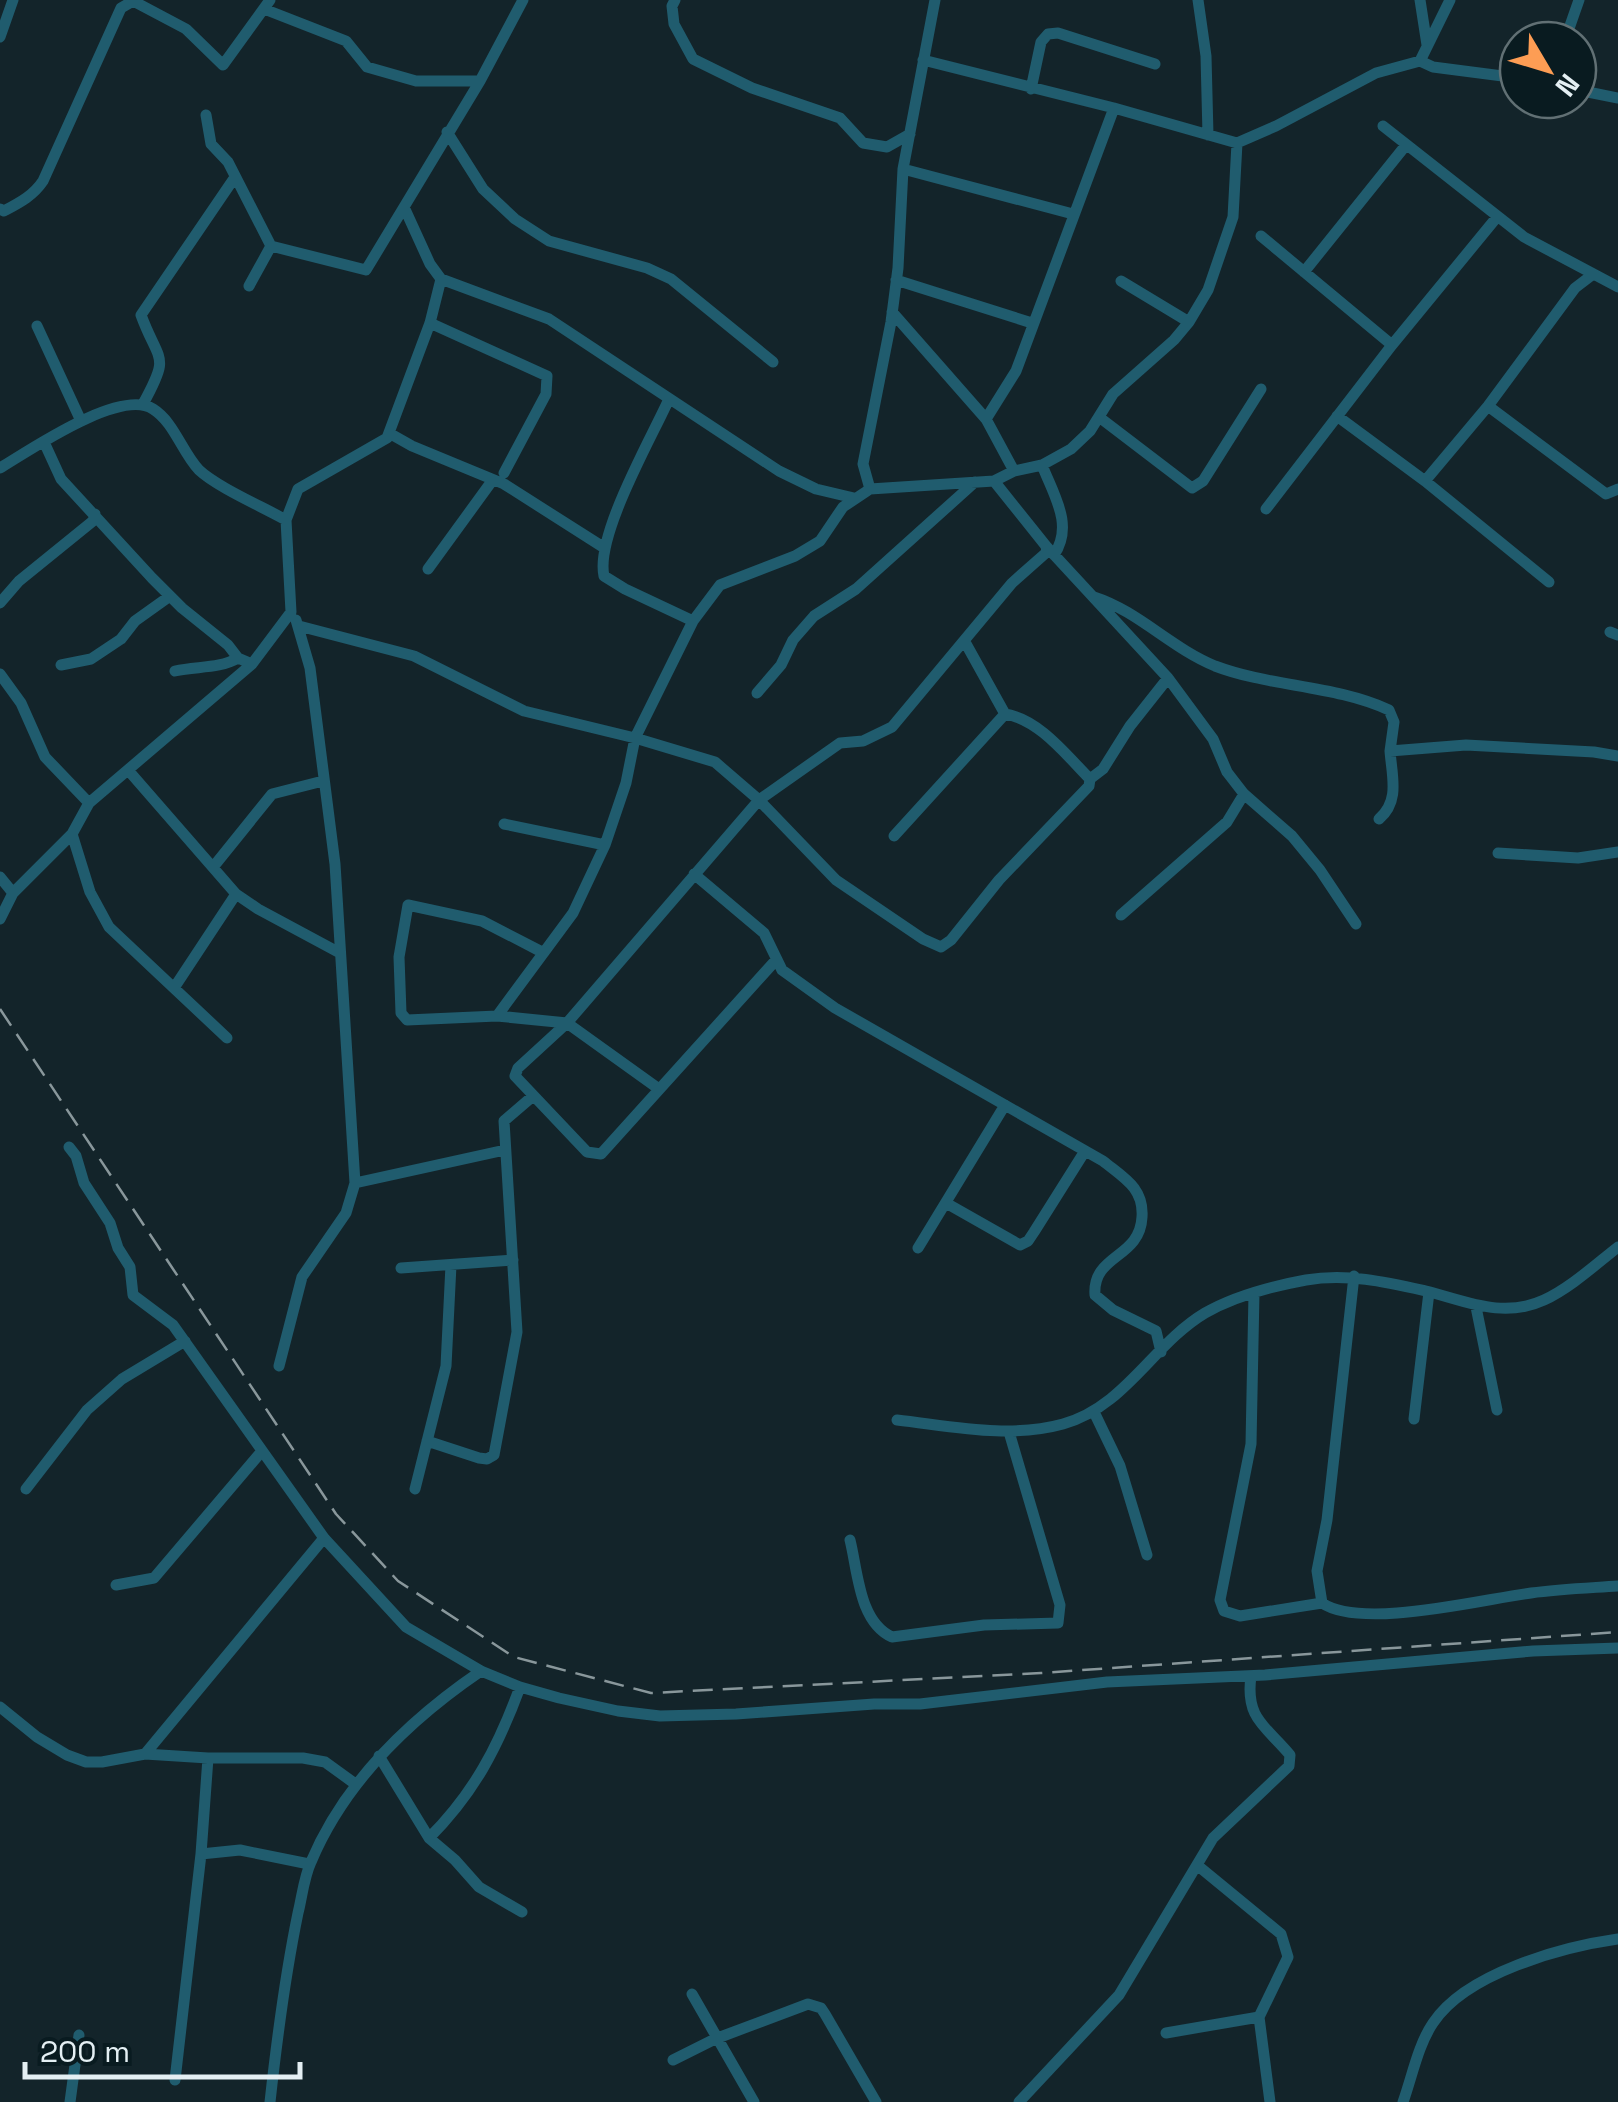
<svg xmlns="http://www.w3.org/2000/svg" width="1618" height="2102" viewBox="0 0 1618 2102" font-family="'Space Grotesk',sans-serif">
	<style>
		.lines { fill: none; stroke-linecap: round; stroke-linejoin: round }
		.minor { stroke: #205c6e; stroke-width: 11 }
		.rail { stroke: #89979b; stroke-width: 2.5; stroke-dasharray: 20 10; stroke-linecap: butt }
	</style>
	<rect width="100%" height="100%" fill="#13242a"/>
	<g class="lines">
		<!-- minor -->
		<path class="minor" d="M 675,0 L 672,6 L 674,24 L 693,59 L 752,88 L 840,118 L 863,143 L 887,147 L 910,134
			M 1198,0 L 1206,56 L 1208,135
			M 1420,0 L 1427,45
			M 264,9 L 346,41 L 367,67 L 416,81 L 480,81
			M 0,37 L 13,0
			M 1565,40 L 1579,0
			M 923,60 L 1114,108 L 1237,143 L 1276,126 L 1376,73 L 1420,61 L 1433,67 L 1518,78
			M 1420,61 L 1450,0
			M 1031,89 L 1041,42 L 1048,34 L 1058,33 L 1155,64
			M 1578,90 L 1618,98
			M 206,115 L 211,144 L 228,162 L 271,246
			M 1383,126 L 1524,237 L 1618,287
			M 447,132 L 483,189 L 515,219 L 549,241 L 647,268 L 671,279 L 773,362
			M 903,169 L 1073,214
			M 0,209 L 4,211 C 19,203 33,196 43,181 L 121,8 L 133,1 L 186,29 L 223,65 L 270,0
			M 1261,236 L 1392,345
			M 1304,272 L 1406,145
			M 441,279 L 549,319 L 779,471 L 816,489 L 854,498
			M 896,280 L 1032,323
			M 1121,281 L 1189,322
			M 249,286 L 271,246 L 366,270 L 404,207
			M 892,312 L 986,419 L 1014,471
			M 430,323 L 547,376 L 546,394 L 504,473
			M 37,326 L 81,421
			M 669,399 C 651,439 595,536 604,576 L 625,589 L 693,621 L 720,585 L 795,556 L 820,541 L 843,507 L 870,489 L 994,481 L 1014,471 L 1042,465 L 1071,449 L 1090,431 L 1113,394 L 1174,340 L 1189,322 L 1208,290 L 1233,217 L 1237,143
			M 143,404 C 171,353 159,364 141,315 L 235,177
			M 1488,406 L 1606,494 L 1618,489
			M 1337,416 L 1425,481 L 1488,406 L 1575,288 L 1592,275
			M 1099,417 L 1192,488 L 1203,481 L 1261,389
			M 986,419 L 1016,371 L 1114,108
			M 389,433 L 412,446 L 504,484 L 603,547
			M 44,442 L 61,479 L 152,578 L 182,608 L 228,645 L 238,658 L 252,664
			M 1042,465 C 1054,496 1074,525 1054,555
			M 0,468 C 30,450 120,388 153,409 C 174,422 182,452 199,470 C 217,487 263,507 286,520
			M 1425,481 L 1549,582
			M 870,489 L 863,464 L 891,322 L 898,268 L 903,169 L 935,0
			M 1266,509 L 1392,345 L 1497,217
			M 1046,546 L 1168,678 L 1213,739 L 1227,772 L 1244,794 L 1292,836 L 1320,870 L 1356,924
			M 428,569 L 492,481
			M 1094,597 C 1138,611 1171,648 1215,666 C 1270,687 1335,685 1389,710 L 1394,722 L 1390,751 L 1466,745 L 1594,752 L 1618,756
			M 0,603 L 19,581 L 93,521 L 95,514
			M 299,626 L 414,656 L 524,711 L 635,738 L 715,762 L 759,800 L 836,880 L 923,939 L 941,947 L 951,940 L 999,880 L 1089,786 L 1090,779 L 1103,769 L 1130,726 L 1168,678
			M 1610,632 L 1618,635
			M 965,642 L 1005,714 C 1039,719 1067,756 1090,779
			M 61,665 L 91,659 L 121,639 L 135,621 L 170,596
			M 175,671 C 197,666 219,669 238,658
			M 0,674 L 21,703 L 45,757 L 89,803 L 252,664 L 291,612 L 286,520 L 298,489 L 387,438 L 430,323 L 441,279 L 430,264 L 404,207 L 480,81 L 523,0
			M 757,693 L 781,665 L 793,640 L 814,616 L 856,589 L 975,482
			M 128,770 L 236,894 L 258,909 L 338,952
			M 89,803 L 72,834 L 90,892 L 109,927 L 227,1038
			M 1379,819 C 1400,801 1392,777 1390,751
			M 504,824 L 605,845
			M 894,836 L 1005,714
			M 1498,853 L 1578,858 L 1618,852
			M 214,866 L 272,794 L 323,781
			M 694,874 L 764,933 L 782,970 L 835,1008 L 1103,1161 C 1124,1178 1144,1188 1142,1217 C 1140,1259 1092,1254 1095,1295 L 1113,1310 L 1156,1331 L 1161,1352
			M 0,877 L 13,893
			M 1121,915 L 1227,822 L 1244,794
			M 0,919 L 13,893 L 72,834
			M 542,952 L 482,921 L 408,905 L 399,957 L 401,1013 L 407,1020 L 497,1016 L 567,1023 L 659,1089
			M 776,960 L 601,1154 L 587,1152 L 515,1076 L 518,1068 L 567,1023 L 759,800 L 840,743 L 863,741 L 892,727 L 1012,583 L 1047,552 L 1046,546 L 994,481
			M 174,988 L 236,894
			M 497,1016 L 573,913 L 605,845 L 626,783 L 635,738 L 693,621
			M 69,1147 L 76,1156 L 84,1183 L 110,1223 L 118,1248 L 130,1267 L 133,1295 L 173,1325 L 324,1538 L 406,1627 L 481,1671 L 520,1687 L 559,1698 L 618,1711 L 660,1716 L 736,1714 L 874,1704 L 920,1704 L 1107,1682 L 1265,1675 L 1533,1651 L 1618,1648
			M 355,1183 L 505,1150
			M 946,1203 L 1020,1245 L 1028,1241 L 1034,1232 L 1085,1151
			M 918,1248 L 1005,1105
			M 401,1268 L 513,1260
			M 1354,1276 L 1327,1520 L 1317,1571 L 1322,1603 C 1362,1630 1483,1599 1531,1593 C 1560,1589 1589,1588 1618,1586
			M 1254,1293 L 1251,1444 L 1220,1600 L 1224,1611 L 1240,1616 L 1322,1603
			M 1476,1307 L 1497,1410
			M 279,1366 L 302,1277 L 346,1213 L 355,1183 L 335,864 L 310,668 L 296,620
			M 1094,1412 L 1120,1466 L 1147,1555
			M 1414,1419 L 1429,1292
			M 897,1420 C 951,1426 1009,1439 1063,1424 C 1125,1407 1153,1344 1205,1313 C 1235,1296 1273,1286 1306,1280 C 1347,1273 1386,1282 1426,1291 C 1466,1301 1503,1319 1544,1300 C 1570,1288 1595,1265 1618,1247
			M 427,1441 L 479,1458 L 487,1459 L 494,1455 L 517,1332 L 504,1121 L 533,1096
			M 26,1489 L 87,1410 L 122,1379 L 185,1341
			M 415,1489 L 446,1366 L 451,1265
			M 850,1540 C 858,1572 859,1622 892,1637 L 984,1625 L 1058,1623 L 1060,1605 L 1009,1432
			M 116,1585 L 154,1578 L 262,1451
			M 0,1707 L 37,1737 L 67,1755 L 86,1762 L 102,1762 L 145,1754 L 208,1758 L 303,1758 L 325,1762 L 354,1783
			M 145,1754 L 324,1538
			M 379,1756 L 429,1838 L 455,1860 L 479,1887 L 522,1912
			M 429,1838 C 474,1793 498,1747 520,1687
			M 201,1854 L 240,1850 L 309,1864
			M 1197,1865 L 1281,1934 L 1288,1957 L 1259,2017 L 1270,2102
			M 692,1994 L 754,2102
			M 1166,2033 L 1259,2017
			M 673,2060 L 715,2039 L 808,2004 L 821,2008 L 825,2014 L 876,2102
			M 175,2080 L 201,1854 L 208,1758
			M 70,2102 L 79,2035
			M 270,2102 C 277,2038 285,1976 298,1913 C 302,1897 304,1877 311,1862 C 345,1781 409,1720 481,1671
			M 1019,2102 L 1119,1995 L 1213,1838 L 1289,1766 L 1290,1755 C 1266,1726 1245,1719 1251,1676
			M 1403,2102 C 1412,2077 1418,2045 1433,2023 C 1466,1973 1562,1947 1618,1939"/>
		<!-- rail -->
		<path class="rail" d="M 0,1009 L 336,1514 L 398,1581 L 514,1657 L 651,1693 L 1041,1673 L 1618,1632"/>
	</g>
	<!-- north arrow -->
	<g transform="translate(1548 70) rotate(128)"><circle r="48" fill="#091b20" stroke="#617074" stroke-width="2.5"/>
	<path d="M0-8L18 38L0 25L-18 38Z" fill="#fd9d54"/>
	<text y="-15" font-size="28" font-weight="bold" text-anchor="middle" fill="#e4eff3">N</text>
	</g>
	<!-- scale -->
	<path d="M25 2062v15h275v-15" fill="none" stroke="#e4eff3" stroke-width="5"/>
	<text x="40" y="2062" font-size="30" fill="#e4eff3" stroke="#091b20" stroke-width="8" paint-order="stroke">200 m</text>
</svg>
